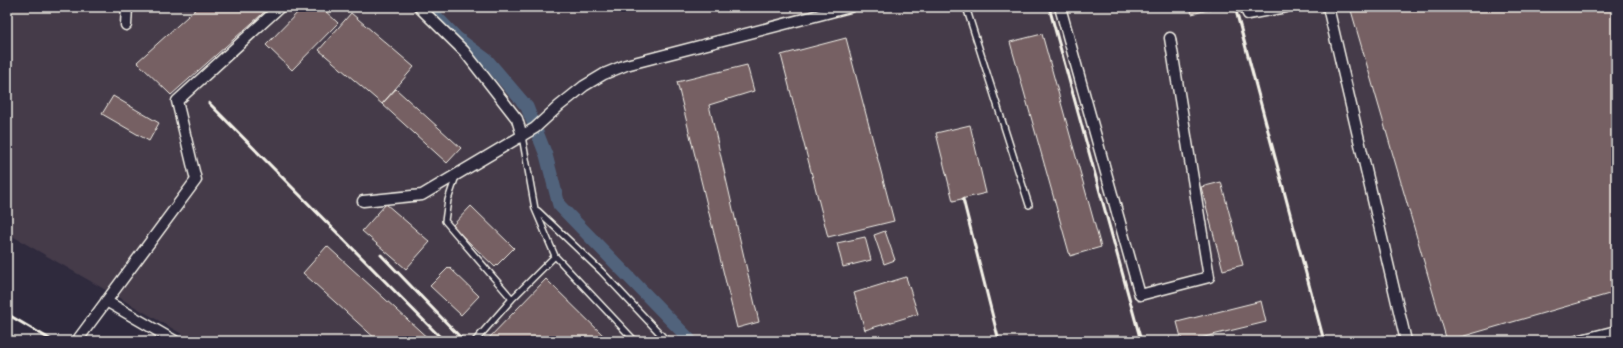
<svg xmlns="http://www.w3.org/2000/svg" width="1623" height="348" viewBox="0 0 1623 348" font-family="'Playpen Sans',sans-serif">
	<style>
		.built { fill: #443a49 }
		.lines { fill: none; stroke-linecap: round; stroke-linejoin: round }
		.canal { stroke: #51637c; stroke-width: 13 }
		.building { fill: #766064; stroke: #f4f1e8 }
		.service-casing { stroke: #f4f1e8; stroke-width: 8 }
		.minor-casing { stroke: #f4f1e8; stroke-width: 13 }
		.service { stroke: #2f2a3d; stroke-width: 5 }
		.minor { stroke: #2f2a3d; stroke-width: 10 }
		.rail { stroke: #f4f1e8; stroke-width: 3 }
	</style>
	<rect width="100%" height="100%" fill="#2f2a3d"/>
	<filter id="ink" filterUnits="userSpaceOnUse"><feTurbulence type="fractalNoise" baseFrequency=".025" numOctaves="2"/><feDisplacementMap in="SourceGraphic" scale="8" xChannelSelector="R" yChannelSelector="G"/><feConvolveMatrix kernelMatrix="1 2 1 2 8 2 1 2 1" color-interpolation-filters="sRGB"/></filter>
	<g filter="url(#ink)">
		<!-- built -->
		<path class="built" d="M 7,7 L 1616,7 L 1616,341 L 194,341 L 7,233 Z"/>
		<g class="lines">
			<!-- canal -->
			<path class="canal" d="M 427,7 L 457,38 L 487,60 L 527,107 L 546,155 L 559,205 L 691,341"/>
		</g>
		<!-- building -->
		<path class="building" d="M 198,7 L 270,7 L 171,95 L 137,62 Z
			M 303,7 L 321,7 L 338,23 L 292,70 L 266,45 Z
			M 1190,7 L 1219,7 L 1192,14 Z
			M 1350,7 L 1616,7 L 1616,292 L 1447,341 Z
			M 351,13 L 414,67 L 382,104 L 319,50 Z
			M 1042,34 L 1101,247 L 1070,256 L 1010,42 Z
			M 846,38 L 894,221 L 828,237 L 781,55 Z
			M 747,65 L 754,91 L 709,105 L 759,322 L 737,328 L 677,82 Z
			M 396,89 L 461,148 L 447,163 L 382,104 Z
			M 113,96 L 159,123 L 149,141 L 102,114 Z
			M 970,125 L 986,193 L 953,201 L 936,133 Z
			M 1221,182 L 1243,265 L 1223,270 L 1201,187 Z
			M 386,204 L 430,242 L 406,269 L 362,231 Z
			M 471,206 L 514,248 L 495,267 L 452,226 Z
			M 885,231 L 895,260 L 884,264 L 874,235 Z
			M 865,237 L 871,260 L 843,267 L 837,243 Z
			M 327,246 L 431,341 L 378,341 L 303,273 Z
			M 449,267 L 479,296 L 461,315 L 430,286 Z
			M 906,277 L 918,314 L 865,330 L 854,293 Z
			M 546,279 L 609,341 L 486,341 Z
			M 1261,301 L 1266,322 L 1188,341 L 1182,341 L 1177,322 Z"/>
		<g class="lines">
			<!-- service casing -->
			<g class="service-casing">
				<path id="service" d="M 966,7 L 1029,205
					M 522,136 L 535,209 L 555,256 L 635,341
					M 456,176 L 448,200 L 445,221 L 512,299 L 555,256
					M 538,211 L 601,271 L 667,341
					M 475,341 L 512,299"/>
			</g>
			<!-- minor casing -->
			<g class="minor-casing">
				<path id="minor" d="M 419,7 L 464,51 L 517,119 L 522,136
					M 1060,7 L 1140,295 L 1209,277 L 1170,38
					M 1245,7 L 1248,14 L 1286,7
					M 1328,7 L 1406,341
					M 126,25 L 127,7
					M 363,201 L 422,195 L 535,128 L 559,106 L 584,86 L 604,74 L 626,65 L 850,7
					M 106,301 L 175,341
					M 79,338 L 196,180 L 177,101 L 280,7
					M 1577,341 L 1616,331"/>
			</g>
			<!-- service -->
			<use href="#service" class="service"/>
			<!-- minor -->
			<use href="#minor" class="minor"/>
			<!-- rail -->
			<path class="rail" d="M 1049,7 L 1141,341
				M 1235,7 L 1324,341
				M 209,103 L 444,341
				M 963,199 L 999,341
				M 381,255 L 464,341
				M 7,314 L 53,341
				M 7,335 L 17,341"/>
		</g>
	</g>
	<!-- margin -->
	<rect width="1623" height="348" fill="none" stroke="#2f2a3d" stroke-width="24"/>
	<rect x="12" y="12" width="1599" height="324" fill="none" stroke="#f4f1e8" stroke-width="1.5" filter="url(#ink)"/>
</svg>
